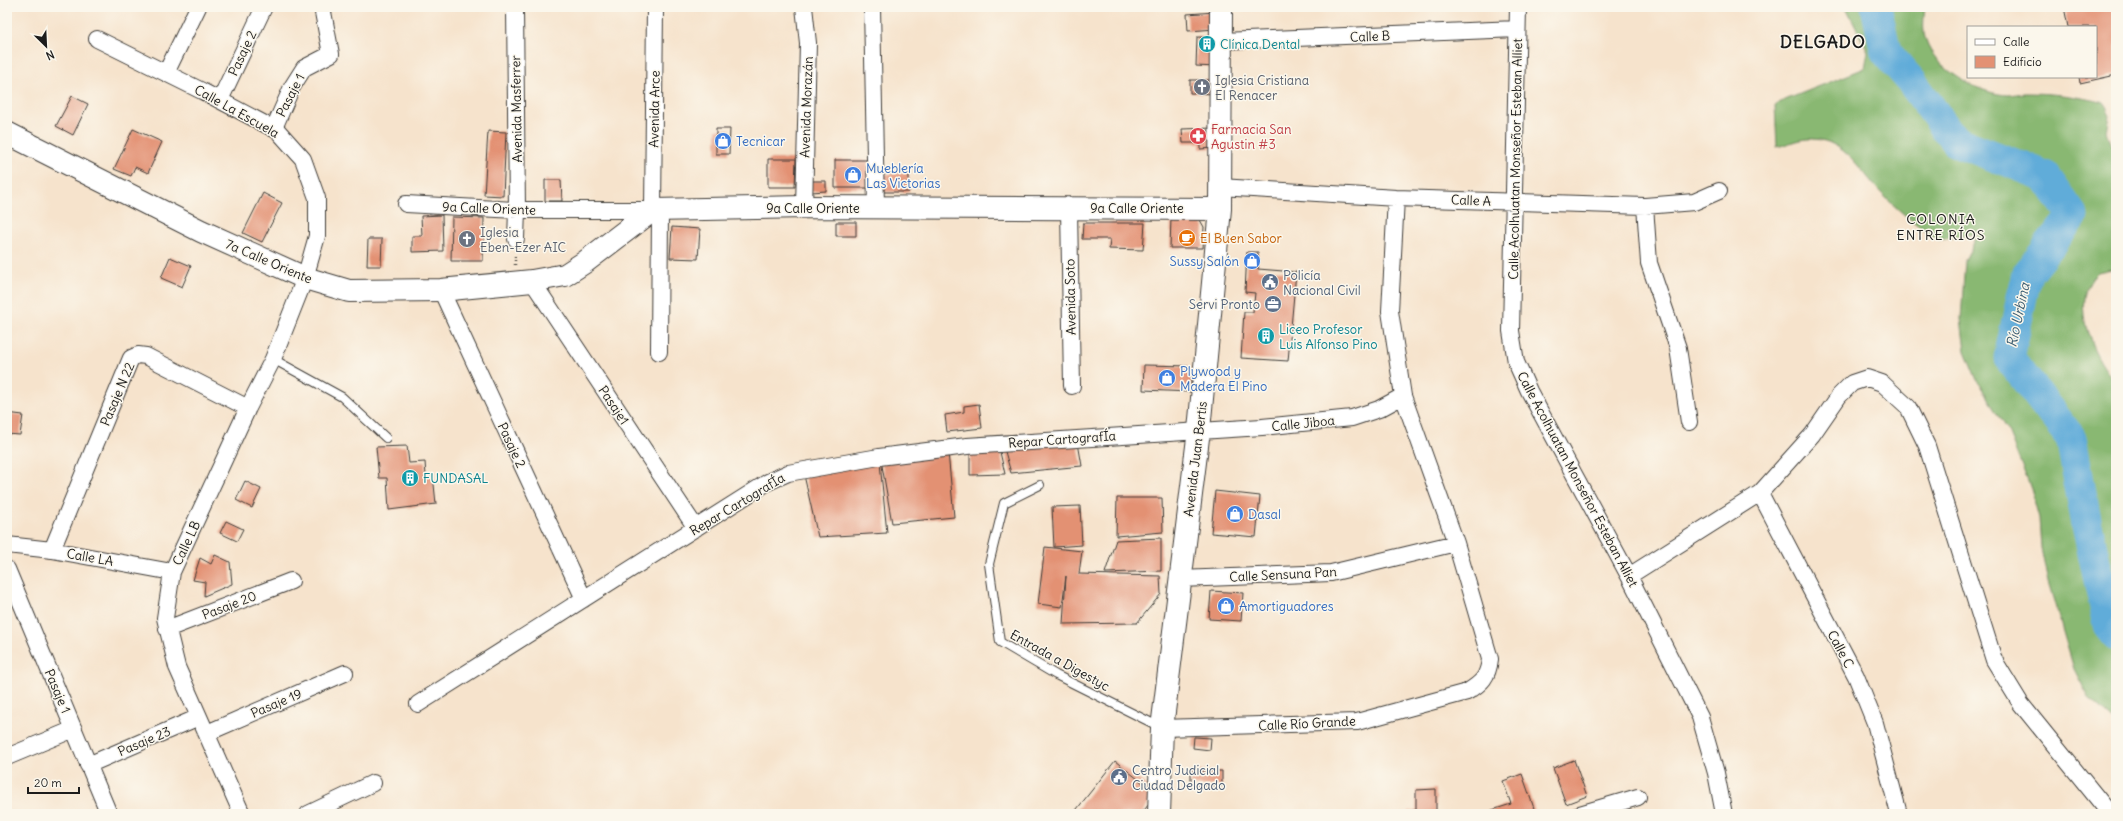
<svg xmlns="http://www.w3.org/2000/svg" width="2123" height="821" viewBox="0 0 2123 821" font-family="Delius,sans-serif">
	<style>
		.forest { fill: #89b872; stroke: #526a47 }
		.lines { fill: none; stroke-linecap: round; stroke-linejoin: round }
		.river { stroke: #60acd9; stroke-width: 31 }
		.building { fill: #e39173 }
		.lane-casing { stroke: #3d3a36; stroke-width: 10 }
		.street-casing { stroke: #3d3a36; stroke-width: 18 }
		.secondary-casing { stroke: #3d3a36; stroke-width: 24 }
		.path { stroke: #3d3a36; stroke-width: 2.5; stroke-dasharray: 1 3; stroke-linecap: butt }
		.lane { stroke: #fff; stroke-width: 8 }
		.street { stroke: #fff; stroke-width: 16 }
		.secondary { stroke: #fff; stroke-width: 22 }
		.labels { text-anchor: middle; stroke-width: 3; stroke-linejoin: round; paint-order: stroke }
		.street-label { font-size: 13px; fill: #1c1c1c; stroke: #fbf7ec }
		.culture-label { font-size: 13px; fill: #0d838f; stroke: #fbf7ec; text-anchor: start }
		.worship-label { font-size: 13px; fill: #5b616d; stroke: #fbf7ec; text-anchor: start }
		.health-label { font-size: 13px; fill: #be3a42; stroke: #fbf7ec; text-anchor: start }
		.shop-label { font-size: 13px; fill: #366cbe; stroke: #fbf7ec; text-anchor: start }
		.food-label { font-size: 13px; fill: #c56008; stroke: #fbf7ec; text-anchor: start }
		.service-label { font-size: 13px; fill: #4e5e75; stroke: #fbf7ec; text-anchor: start }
		.neighbourhood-label { font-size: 14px; letter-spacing: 1px; fill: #1c1c1c; stroke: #fbf7ec }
		.water-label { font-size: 14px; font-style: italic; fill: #3b5d71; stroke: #fbf7ec }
		.district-label { font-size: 17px; font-weight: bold; letter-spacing: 1px; fill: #1c1c1c; stroke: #fbf7ec }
	</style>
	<rect width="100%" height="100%" fill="#fbf7ec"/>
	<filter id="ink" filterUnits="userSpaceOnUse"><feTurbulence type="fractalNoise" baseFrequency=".025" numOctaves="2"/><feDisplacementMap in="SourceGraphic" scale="8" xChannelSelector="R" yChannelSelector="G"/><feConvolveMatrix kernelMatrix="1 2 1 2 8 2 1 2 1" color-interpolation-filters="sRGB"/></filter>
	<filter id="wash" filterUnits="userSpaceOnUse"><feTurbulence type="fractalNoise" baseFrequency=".012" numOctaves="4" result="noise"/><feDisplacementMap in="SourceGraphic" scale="16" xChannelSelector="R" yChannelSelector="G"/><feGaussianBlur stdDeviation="0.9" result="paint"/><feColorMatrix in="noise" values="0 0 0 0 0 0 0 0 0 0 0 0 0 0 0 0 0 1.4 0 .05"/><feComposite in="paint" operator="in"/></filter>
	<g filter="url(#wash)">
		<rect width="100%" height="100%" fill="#f6e3cc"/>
		<!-- forest -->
		<path class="forest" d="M 1846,7 L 1925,7 C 1924,18 1922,30 1926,41 C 1935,69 1980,95 2009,95 C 2014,95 2019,93 2025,93 C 2051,93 2078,96 2104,103 L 2110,116 L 2107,131 L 2116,158 L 2116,268 L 2098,272 C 2095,275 2090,279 2088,284 C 2074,313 2095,361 2116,382 L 2116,722 L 2089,698 L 2074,669 L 2047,578 L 2041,548 L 2039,518 L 2031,489 L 2009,434 L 1977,380 L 1965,351 L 1961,319 L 1965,260 L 1979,233 L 1939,240 C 1919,227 1901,213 1884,196 C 1863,175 1846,140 1813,139 C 1802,138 1788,144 1777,147 L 1775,104 L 1865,68 L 1868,51 Z"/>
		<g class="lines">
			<!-- river -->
			<path class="river" d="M 1876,7 L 1886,52 L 1911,81 L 1955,141 L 2045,176 L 2073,216 L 2027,273 L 2009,358 L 2071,438 L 2087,525 L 2109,626 L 2116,635"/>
		</g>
		<g id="blocks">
			<!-- building -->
			<path class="building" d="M 2064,7 L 2116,7 L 2116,75 L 2080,83 L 2079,77 L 2096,77 L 2096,27 L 2068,27 Z
				M 1215,12 L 1216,29 L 1188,31 L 1187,14 Z
				M 1197,37 L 1217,38 L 1216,67 L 1196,66 Z
				M 1190,80 L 1215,80 L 1215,94 L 1190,93 Z
				M 72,96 L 88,104 L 73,135 L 56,126 Z
				M 1214,128 L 1214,148 L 1200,149 L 1200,143 L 1183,143 L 1182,129 Z
				M 133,129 L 162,142 L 148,173 L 135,167 L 131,176 L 114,169 Z
				M 716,129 L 730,129 L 729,154 L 716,154 Z
				M 488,131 L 506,132 L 503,196 L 484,195 Z
				M 768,159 L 796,159 L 795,187 L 768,187 Z
				M 835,160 L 868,160 L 868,188 L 835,188 Z
				M 909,173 L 909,192 L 883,192 L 882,174 Z
				M 545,180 L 561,180 L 562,201 L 545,201 Z
				M 811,181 L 826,181 L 826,191 L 811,192 Z
				M 263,193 L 282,203 L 262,242 L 243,233 Z
				M 442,215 L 443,251 L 412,252 L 412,236 L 422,236 L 421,216 Z
				M 452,217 L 484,218 L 483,261 L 451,261 Z
				M 1171,218 L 1200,220 L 1204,227 L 1203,248 L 1170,248 Z
				M 836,222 L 856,222 L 856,236 L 836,236 Z
				M 1083,223 L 1145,223 L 1143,250 L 1109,249 L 1110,239 L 1082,239 Z
				M 672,227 L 700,229 L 698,259 L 670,258 Z
				M 368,239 L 382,239 L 381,266 L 367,266 Z
				M 1247,252 L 1258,252 L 1258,269 L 1296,272 L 1288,361 L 1241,358 L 1244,312 L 1253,312 L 1255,293 L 1245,292 Z
				M 170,257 L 191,266 L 182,287 L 161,278 Z
				M 1144,365 L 1191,366 L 1191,392 L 1143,390 Z
				M 979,404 L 982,428 L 947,432 L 945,415 L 964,412 L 964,406 Z
				M 7,413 L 23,415 L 20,435 L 7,434 Z
				M 1078,443 L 1082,466 L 1011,473 L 1004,448 Z
				M 407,446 L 409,463 L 425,462 L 426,476 L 433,475 L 436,504 L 389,510 L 387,478 L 379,478 L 376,447 Z
				M 948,452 L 954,517 L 892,523 L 881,460 Z
				M 1000,452 L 1005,474 L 970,475 L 970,453 Z
				M 880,463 L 887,533 L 818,537 L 804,475 Z
				M 245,481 L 261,489 L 252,508 L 236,500 Z
				M 1215,491 L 1260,496 L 1256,537 L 1211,533 Z
				M 1117,498 L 1162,498 L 1163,532 L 1116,536 Z
				M 1080,506 L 1082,545 L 1054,547 L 1052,507 Z
				M 226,521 L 243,529 L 237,541 L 220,533 Z
				M 1161,538 L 1161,571 L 1105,573 L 1116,540 Z
				M 1045,547 L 1082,551 L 1079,574 L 1160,576 L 1161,594 L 1137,623 L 1063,624 L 1066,576 L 1062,607 L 1038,604 Z
				M 215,555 L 230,562 L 232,584 L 204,596 L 205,582 L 193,580 L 200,558 L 211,564 Z
				M 1211,591 L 1243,593 L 1241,621 L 1209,619 Z
				M 1194,737 L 1211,738 L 1210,750 L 1193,748 Z
				M 1574,760 L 1587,796 L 1566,804 L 1553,768 Z
				M 1115,761 L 1157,794 L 1141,814 L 1073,814 Z
				M 1191,771 L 1222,771 L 1222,786 L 1191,785 Z
				M 1522,774 L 1536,814 L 1487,814 L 1486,812 L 1511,804 L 1503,781 Z
				M 1436,789 L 1436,814 L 1409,814 L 1409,811 L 1416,810 L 1416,790 Z"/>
		</g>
	</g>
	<g filter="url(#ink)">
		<use href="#blocks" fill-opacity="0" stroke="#3d3a36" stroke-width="1"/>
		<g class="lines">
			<!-- lane casing -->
			<g class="lane-casing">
				<path id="lane" d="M 273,359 L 342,397 L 386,438
					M 1040,485 L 1004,503 L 989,564 L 1000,642 L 1056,675 L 1160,727"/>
			</g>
			<!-- street casing -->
			<g class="street-casing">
				<path id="street" d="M 515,7 L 517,210 L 516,239
					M 872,7 L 876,208
					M 1518,7 L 1511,331 L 1516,362 L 1529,391 L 1629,576 L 1700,717 L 1716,773 L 1724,814
					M 97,39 L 202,91 L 278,131 L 303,159 L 317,198 L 317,236 L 305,278 L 273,359 L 248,408 L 172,572 L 165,618 L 177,667 L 242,814
					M 1222,41 L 1517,29
					M 166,73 L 198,7
					M 220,100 L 264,7
					M 274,128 L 292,87 L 304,68 L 331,54 L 322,7
					M 1220,187 L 1396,198 L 1645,206 L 1694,202 L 1719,191
					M 406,204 L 517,210 L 653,210 L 655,7
					M 1645,206 L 1649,263 L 1678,348 L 1689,422
					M 804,207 L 808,43 L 804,7
					M 1069,208 L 1072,386
					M 532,281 L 696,528
					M 441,290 L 584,599
					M 659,352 L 660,210
					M 1760,493 L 1856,676 L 1875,723 L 1899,814
					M 7,545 L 52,550 L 172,572
					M 52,550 L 131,358 L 138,355 L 146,356 L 248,408
					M 7,569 L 109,814
					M 1629,576 L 1760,493 L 1812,435 L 1839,396 L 1852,383 L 1867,378 L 1882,383 L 1908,407 L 1927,446 L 1994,660 L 2021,704 L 2107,810 L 2114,814
					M 1180,579 L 1331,573 L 1456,543
					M 167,629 L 291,581
					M 418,704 L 768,482 L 788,473 L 879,457 L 967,446 L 1262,427 L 1352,418 L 1379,409 L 1403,396
					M 1162,728 L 1357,722 L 1467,692 C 1482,683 1488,677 1490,659 L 1456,543 L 1403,396 L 1390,311 L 1396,198
					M 207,733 L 345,673
					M 7,757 L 74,729
					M 88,765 L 199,717
					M 308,814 L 373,783
					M 1580,814 L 1638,797"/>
			</g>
			<!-- secondary casing -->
			<g class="secondary-casing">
				<path id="secondary" d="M 7,133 L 201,231 L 305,278 L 349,291 L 441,290 L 532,281 L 565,275 L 585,262 L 653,210 L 804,207 L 1220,209
					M 1159,814 L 1162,728 L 1199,430 L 1220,209 L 1221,7"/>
			</g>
			<!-- path -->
			<path class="path" d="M 515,265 L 515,254"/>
			<!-- lane -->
			<use href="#lane" class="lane"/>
			<!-- street -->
			<use href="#street" class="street"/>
			<!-- secondary -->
			<use href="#secondary" class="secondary"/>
		</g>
	</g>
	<!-- icons -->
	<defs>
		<g id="building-disc" transform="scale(0.9)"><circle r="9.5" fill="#0f9aa8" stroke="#fbf7ec"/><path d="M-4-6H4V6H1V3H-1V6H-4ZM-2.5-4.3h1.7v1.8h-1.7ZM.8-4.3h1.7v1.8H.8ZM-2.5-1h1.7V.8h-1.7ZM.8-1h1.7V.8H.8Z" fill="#fff"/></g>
		<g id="church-disc" transform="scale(0.9)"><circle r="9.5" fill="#6b7280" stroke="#fbf7ec"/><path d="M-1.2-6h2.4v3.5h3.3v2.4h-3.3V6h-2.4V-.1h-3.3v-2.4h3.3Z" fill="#fff"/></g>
		<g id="pharmacy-disc" transform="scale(0.9)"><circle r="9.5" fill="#e0444e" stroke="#fbf7ec"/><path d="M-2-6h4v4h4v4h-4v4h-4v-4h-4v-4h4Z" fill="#fff"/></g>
		<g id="shop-disc" transform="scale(0.9)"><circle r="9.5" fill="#3f7fe0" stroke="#fbf7ec"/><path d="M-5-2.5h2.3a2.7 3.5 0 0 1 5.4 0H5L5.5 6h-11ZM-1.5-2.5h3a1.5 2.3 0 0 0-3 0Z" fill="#fff"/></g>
		<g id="cafe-disc" transform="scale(0.9)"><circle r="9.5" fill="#e8710a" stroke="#fbf7ec"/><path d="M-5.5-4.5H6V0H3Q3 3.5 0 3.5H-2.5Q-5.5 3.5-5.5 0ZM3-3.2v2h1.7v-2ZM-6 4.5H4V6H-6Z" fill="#fff"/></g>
		<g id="civic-disc" transform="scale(0.9)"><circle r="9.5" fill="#5c6f8a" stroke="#fbf7ec"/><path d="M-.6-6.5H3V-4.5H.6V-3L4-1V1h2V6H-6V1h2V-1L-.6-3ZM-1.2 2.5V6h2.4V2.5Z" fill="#fff"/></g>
		<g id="office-disc" transform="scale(0.9)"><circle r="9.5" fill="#5c6f8a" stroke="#fbf7ec"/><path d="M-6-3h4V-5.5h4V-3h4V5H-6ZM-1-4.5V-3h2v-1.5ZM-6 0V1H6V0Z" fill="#fff"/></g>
	</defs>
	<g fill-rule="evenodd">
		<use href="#building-disc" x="1207" y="44"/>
		<use href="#church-disc" x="1202" y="87"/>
		<use href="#pharmacy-disc" x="1198" y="136"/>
		<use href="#shop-disc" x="723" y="141"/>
		<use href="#shop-disc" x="853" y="175"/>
		<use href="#cafe-disc" x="1187" y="238"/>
		<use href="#church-disc" x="467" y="239"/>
		<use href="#shop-disc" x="1252" y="261"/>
		<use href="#civic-disc" x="1270" y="282"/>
		<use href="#office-disc" x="1273" y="304"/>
		<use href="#building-disc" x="1266" y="336"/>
		<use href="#shop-disc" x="1167" y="378"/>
		<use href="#building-disc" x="410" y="478"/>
		<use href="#shop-disc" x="1235" y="514"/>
		<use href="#shop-disc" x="1226" y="606"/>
		<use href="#civic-disc" x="1119" y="777"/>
	</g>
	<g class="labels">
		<!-- street labels -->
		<g class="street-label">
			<text transform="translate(1370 36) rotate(-2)" y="5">Calle B</text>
			<text transform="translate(242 53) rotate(-65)" y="5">Pasaje 2</text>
			<text transform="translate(290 95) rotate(-63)" y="5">Pasaje 1</text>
			<text transform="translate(806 107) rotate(-88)" y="5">Avenida Morazán</text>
			<text transform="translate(516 109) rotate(-91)" y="5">Avenida Masferrer</text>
			<text transform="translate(654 109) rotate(-89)" y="5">Avenida Arce</text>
			<text transform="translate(237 111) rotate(29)" y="5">Calle La Escuela</text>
			<text transform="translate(1515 159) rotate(-89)" y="5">Calle Acolhuatan Monseñor Esteban Alliet</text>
			<text transform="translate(1471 200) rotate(2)" y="5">Calle A</text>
			<text transform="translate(489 208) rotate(2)" y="5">9a Calle Oriente</text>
			<text x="813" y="213">9a Calle Oriente</text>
			<text x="1137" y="213">9a Calle Oriente</text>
			<text transform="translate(269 261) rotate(23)" y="5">7a Calle Oriente</text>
			<text transform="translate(1070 297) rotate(-91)" y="5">Avenida Soto</text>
			<text transform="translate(117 394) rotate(-67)" y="5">Pasaje N 22</text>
			<text transform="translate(614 405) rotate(56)" y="5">Pasaje1</text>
			<text transform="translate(1303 423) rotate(-6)" y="5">Calle Jiboa</text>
			<text transform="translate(1062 439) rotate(-4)" y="5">Repar CartografÍa</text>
			<text transform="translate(512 445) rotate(65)" y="5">Pasaje 2</text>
			<text transform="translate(1195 459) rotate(-83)" y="5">Avenida Juan Bertis</text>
			<text transform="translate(1578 479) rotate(62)" y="5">Calle Acolhuatan Monseñor Esteban Alliet</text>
			<text transform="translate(737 504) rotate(-31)" y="5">Repar CartografÍa</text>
			<text transform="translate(186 543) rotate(-65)" y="5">Calle LB</text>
			<text transform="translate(90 557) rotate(10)" y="5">Calle LA</text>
			<text transform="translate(1283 574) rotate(-3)" y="5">Calle Sensuna Pan</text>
			<text transform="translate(229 605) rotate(-21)" y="5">Pasaje 20</text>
			<text transform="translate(1841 649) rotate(62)" y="5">Calle C</text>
			<text transform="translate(1060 660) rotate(29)" y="5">Entrada a Digestyc</text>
			<text transform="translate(58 691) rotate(67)" y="5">Pasaje 1</text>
			<text transform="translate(276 703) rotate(-23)" y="5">Pasaje 19</text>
			<text transform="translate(1307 723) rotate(-3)" y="5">Calle Río Grande</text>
			<text transform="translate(144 741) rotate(-23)" y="5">Pasaje 23</text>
		</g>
		<!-- culture labels -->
		<g class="culture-label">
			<text x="1220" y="49">Clínica Dental</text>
			<text x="1279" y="334">Liceo Profesor<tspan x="1279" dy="15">Luis Alfonso Pino</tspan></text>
			<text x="423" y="483">FUNDASAL</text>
		</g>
		<!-- worship labels -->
		<g class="worship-label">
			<text x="1215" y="85">Iglesia Cristiana<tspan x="1215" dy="15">El Renacer</tspan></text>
			<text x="480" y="237">Iglesia<tspan x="480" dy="15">Eben-Ezer AIC</tspan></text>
		</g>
		<!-- health labels -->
		<g class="health-label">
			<text x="1211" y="134">Farmacia San<tspan x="1211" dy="15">Agustin #3</tspan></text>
		</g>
		<!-- shop labels -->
		<g class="shop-label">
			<text x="736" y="146">Tecnicar</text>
			<text x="866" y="173">Mueblería<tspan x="866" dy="15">Las Victorias</tspan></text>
			<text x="1239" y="266" text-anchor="end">Sussy Salón</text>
			<text x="1180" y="376">Plywood y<tspan x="1180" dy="15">Madera El Pino</tspan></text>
			<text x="1248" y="519">Dasal</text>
			<text x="1239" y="611">Amortiguadores</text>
		</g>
		<!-- food labels -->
		<g class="food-label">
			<text x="1200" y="243">El Buen Sabor</text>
		</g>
		<!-- service labels -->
		<g class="service-label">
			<text x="1283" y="280">Policía<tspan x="1283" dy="15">Nacional Civil</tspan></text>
			<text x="1260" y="309" text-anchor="end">Servi Pronto</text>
			<text x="1132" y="775">Centro Judicial<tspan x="1132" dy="15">Ciudad Delgado</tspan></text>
		</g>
		<!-- neighbourhood labels -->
		<g class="neighbourhood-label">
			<text x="1941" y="224">COLONIA<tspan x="1941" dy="16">ENTRE RÍOS</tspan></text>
		</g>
		<!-- water labels -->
		<g class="water-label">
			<text transform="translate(2018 315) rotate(-78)" y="5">Río Urbina</text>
		</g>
		<!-- district labels -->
		<g class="district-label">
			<text x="1823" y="48">DELGADO</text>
		</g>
	</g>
	<!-- margin -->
	<rect width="2123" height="821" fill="none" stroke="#fbf7ec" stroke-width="24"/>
	<!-- legend -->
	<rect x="1967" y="26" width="130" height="52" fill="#fbf7ec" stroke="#a29f99"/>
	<rect x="1975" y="39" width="20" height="6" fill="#ffffff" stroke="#a29f99"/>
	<text x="2003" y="46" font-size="12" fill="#1c1c1c">Calle</text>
	<rect x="1975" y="56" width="20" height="12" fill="#e39173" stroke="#a29f99"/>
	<text x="2003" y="66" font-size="12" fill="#1c1c1c">Edificio</text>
	<!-- north arrow -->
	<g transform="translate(46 46) rotate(156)" stroke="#fbf7ec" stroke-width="3" paint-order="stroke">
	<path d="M0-3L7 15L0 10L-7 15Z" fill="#1c1c1c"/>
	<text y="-6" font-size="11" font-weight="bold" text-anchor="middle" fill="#1c1c1c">N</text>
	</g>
	<!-- scale -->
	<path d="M28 787v6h51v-6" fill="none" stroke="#1c1c1c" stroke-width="2"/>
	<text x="34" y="787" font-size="12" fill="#1c1c1c" stroke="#fbf7ec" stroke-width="3" paint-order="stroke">20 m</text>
</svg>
